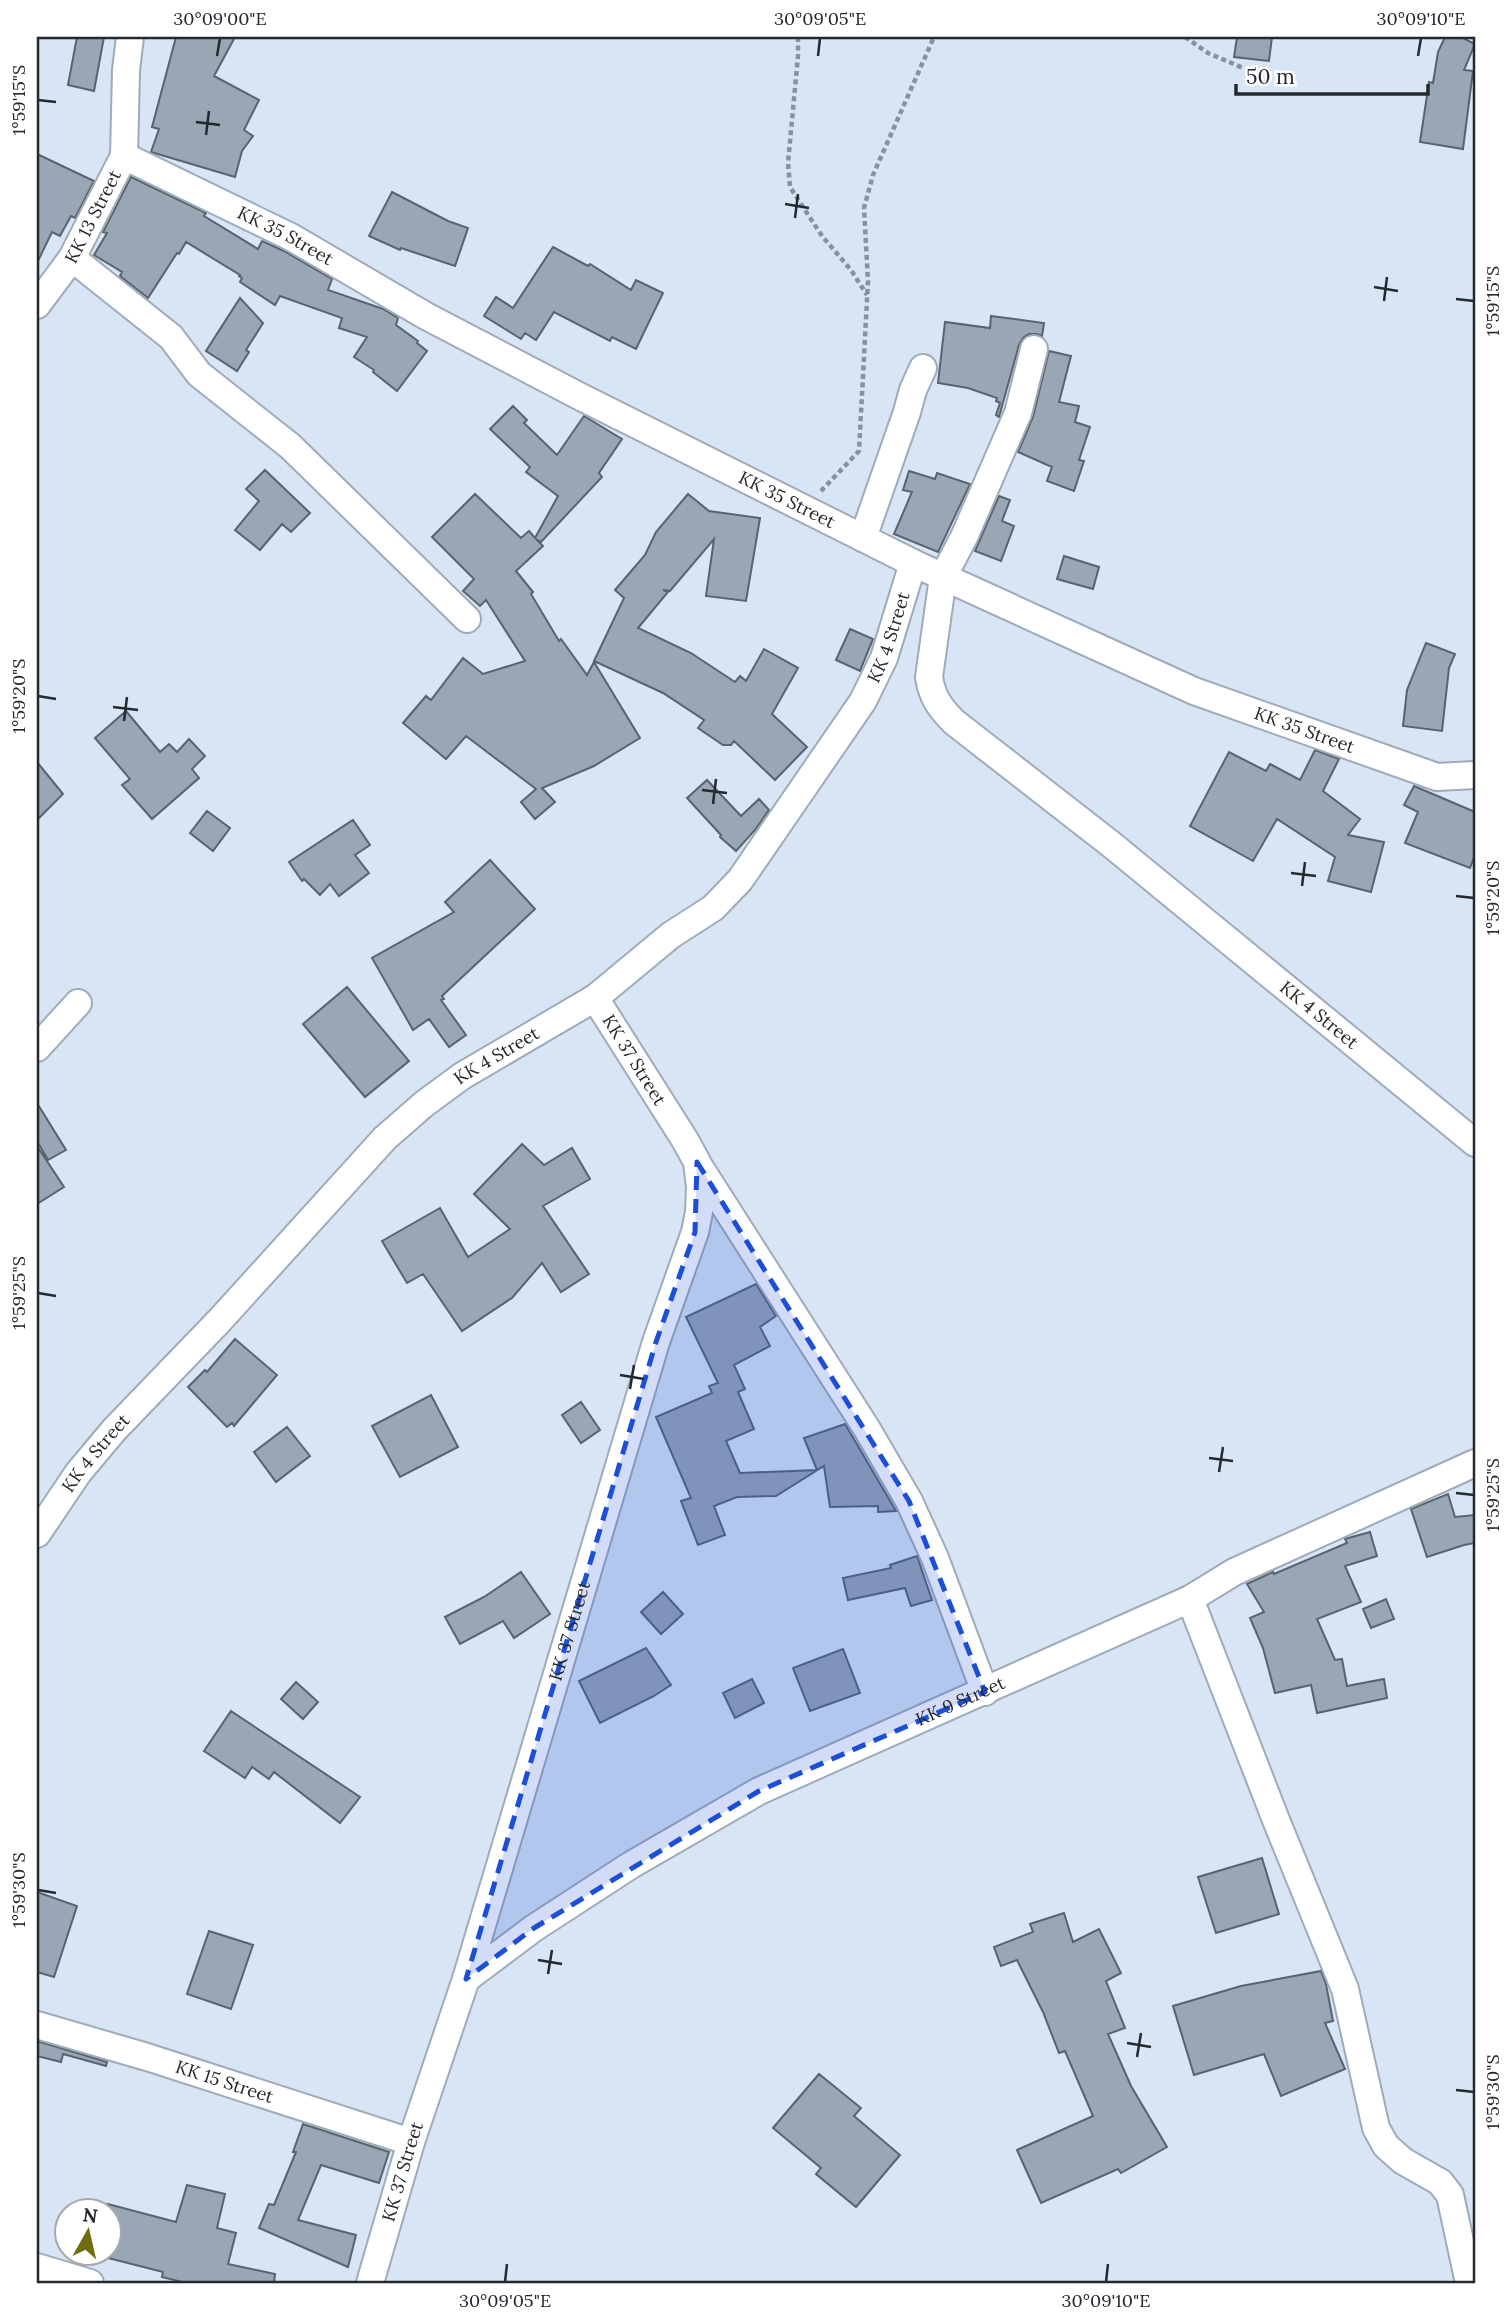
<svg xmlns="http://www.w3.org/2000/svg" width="1512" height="2320" viewBox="0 0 1512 2320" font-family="Lora,serif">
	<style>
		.building { fill: #99a6b4; stroke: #586370; stroke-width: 2 }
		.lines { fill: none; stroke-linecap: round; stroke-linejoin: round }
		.minor-casing { stroke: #9eabb9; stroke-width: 30 }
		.path { stroke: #88919c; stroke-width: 4.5; stroke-dasharray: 5 3.5; stroke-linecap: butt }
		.minor { stroke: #fff; stroke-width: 26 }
		.marked { fill: #1d4ed8; fill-opacity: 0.2; stroke: #1d4ed8; stroke-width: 5; stroke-dasharray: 14 9; stroke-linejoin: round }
		.ticks { fill: none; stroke: #24292f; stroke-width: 2.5 }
		.labels { text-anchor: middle; stroke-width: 5; stroke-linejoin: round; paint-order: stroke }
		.street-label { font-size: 18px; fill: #24292f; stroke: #fff }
		.neatline { fill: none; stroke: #24292f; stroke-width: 2.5 }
		.ticks-label { font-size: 18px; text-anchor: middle; fill: #24292f }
	</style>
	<rect width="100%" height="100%" fill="#d8e5f4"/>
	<!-- building -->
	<path class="building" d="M 77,37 L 104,37 L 94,91 L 68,85 Z
		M 176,37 L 235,37 L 214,76 L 259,100 L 244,130 L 253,136 L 242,151 L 235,177 L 151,152 L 159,129 L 152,127 Z
		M 1237,37 L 1272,37 L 1269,61 L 1234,57 Z
		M 1445,37 L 1461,37 L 1475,44 L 1464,70 L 1473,71 L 1463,149 L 1420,142 L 1429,82 L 1433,83 L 1438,52 Z
		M 37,154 L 94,181 L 75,218 L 71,216 L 60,236 L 52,232 L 37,263 Z
		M 131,177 L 204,212 L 206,213 L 204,216 L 258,249 L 262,241 L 284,251 L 332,279 L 328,290 L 383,309 L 398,318 L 396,325 L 418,341 L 417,343 L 427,351 L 397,391 L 373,372 L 374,370 L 354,357 L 367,337 L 339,328 L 342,318 L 280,296 L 275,305 L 240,282 L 242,278 L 239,276 L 240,275 L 186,242 L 179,254 L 177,253 L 148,298 L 120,276 L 122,272 L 94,255 L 107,233 L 103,232 Z
		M 392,192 L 448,221 L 468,228 L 455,266 L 401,248 L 400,250 L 369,236 Z
		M 553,247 L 588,266 L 590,264 L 631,290 L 636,280 L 663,293 L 636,349 L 612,337 L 610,341 L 554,312 L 536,340 L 525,333 L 521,339 L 484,316 L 496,297 L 513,308 Z
		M 240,298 L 263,323 L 246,350 L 249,352 L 237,371 L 206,351 Z
		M 991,316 L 1044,323 L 1042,336 L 1037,334 L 1029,334 L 1023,338 L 1019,345 L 999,417 L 996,415 L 1000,403 L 996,401 L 997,398 L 968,388 L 938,383 L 945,322 L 990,328 Z
		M 1049,351 L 1071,356 L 1059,402 L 1079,406 L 1075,422 L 1090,427 L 1079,460 L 1084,461 L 1074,491 L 1047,481 L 1052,467 L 1018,452 L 1033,417 Z
		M 513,406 L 527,420 L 524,423 L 557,455 L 584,416 L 622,439 L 599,473 L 602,477 L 541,542 L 536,539 L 543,546 L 516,571 L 533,592 L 531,594 L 559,641 L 561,639 L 587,675 L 594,662 L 640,738 L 594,766 L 542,788 L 555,802 L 535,819 L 521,802 L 536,789 L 466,736 L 446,759 L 403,723 L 426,696 L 431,700 L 463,658 L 483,674 L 525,661 L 486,600 L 480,606 L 463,591 L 474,579 L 432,537 L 475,494 L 521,538 L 529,531 L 535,538 L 558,496 L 526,472 L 530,467 L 490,429 Z
		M 265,470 L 310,513 L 291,532 L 282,524 L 260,550 L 235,530 L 259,501 L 246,489 Z
		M 909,471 L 935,479 L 937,473 L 970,484 L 938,552 L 894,534 L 912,492 L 903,490 Z
		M 688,494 L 709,511 L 760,518 L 746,601 L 706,596 L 714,539 L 670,591 L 663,590 L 668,592 L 638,628 L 691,653 L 735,682 L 740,676 L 746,681 L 764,649 L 798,668 L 772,714 L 807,747 L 775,780 L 734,741 L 731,745 L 723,745 L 698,728 L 704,720 L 663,693 L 594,661 L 624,598 L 615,590 L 645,555 L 656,532 Z
		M 999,496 L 1010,500 L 1002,521 L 1014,526 L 1001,561 L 975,551 Z
		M 1064,556 L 1099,567 L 1093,589 L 1057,579 Z
		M 850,629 L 873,639 L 860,671 L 836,660 Z
		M 1426,643 L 1455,654 L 1449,668 L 1442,731 L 1403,726 L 1407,690 Z
		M 126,711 L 160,752 L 169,744 L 177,752 L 189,739 L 205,756 L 192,769 L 199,778 L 152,819 L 122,785 L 130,779 L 95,738 Z
		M 1315,750 L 1339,759 L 1323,791 L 1360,819 L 1348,835 L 1384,842 L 1371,892 L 1328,881 L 1335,857 L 1277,819 L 1253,861 L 1190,826 L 1229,752 L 1266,771 L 1270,764 L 1300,780 Z
		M 37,762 L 63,794 L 37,820 Z
		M 707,780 L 741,816 L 759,799 L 769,810 L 755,830 L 736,851 L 720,837 L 721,835 L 687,798 Z
		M 1414,786 L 1475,812 L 1475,855 L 1470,868 L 1405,843 L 1418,812 L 1404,805 Z
		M 207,811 L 230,828 L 213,851 L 190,833 Z
		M 353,820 L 370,845 L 355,855 L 369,873 L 339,896 L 330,884 L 320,895 L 304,879 L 302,881 L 289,862 Z
		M 490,860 L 535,909 L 442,996 L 444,999 L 441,1000 L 466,1035 L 449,1047 L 429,1019 L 413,1030 L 372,958 L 454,912 L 445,902 Z
		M 347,987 L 409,1061 L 365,1097 L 303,1024 Z
		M 37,1103 L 66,1150 L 48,1160 L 37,1141 Z
		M 522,1144 L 544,1165 L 572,1148 L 590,1179 L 543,1206 L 589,1274 L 561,1292 L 542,1263 L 512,1298 L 462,1331 L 423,1274 L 407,1283 L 382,1241 L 440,1208 L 468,1257 L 510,1229 L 474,1194 Z
		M 37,1146 L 64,1187 L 37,1204 Z
		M 756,1284 L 776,1316 L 760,1327 L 770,1346 L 734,1365 L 745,1389 L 738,1392 L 754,1429 L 726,1441 L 740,1473 L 817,1470 L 804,1438 L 845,1424 L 896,1511 L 878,1512 L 878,1506 L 830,1507 L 824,1466 L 776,1496 L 737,1497 L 714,1506 L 725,1535 L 698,1545 L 681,1501 L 691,1498 L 656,1417 L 712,1393 L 709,1386 L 718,1383 L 686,1317 Z
		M 235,1339 L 277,1375 L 234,1426 L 232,1423 L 227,1427 L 188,1387 L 205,1370 L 207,1372 Z
		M 431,1395 L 458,1447 L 400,1477 L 372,1426 Z
		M 581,1402 L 600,1430 L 581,1443 L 562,1415 Z
		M 287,1427 L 310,1456 L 276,1482 L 254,1452 Z
		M 1448,1494 L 1455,1517 L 1475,1515 L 1475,1543 L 1464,1545 L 1427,1557 L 1411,1509 Z
		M 1370,1532 L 1377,1556 L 1345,1566 L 1361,1602 L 1317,1619 L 1335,1660 L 1342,1659 L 1347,1686 L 1384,1679 L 1387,1698 L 1317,1713 L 1311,1685 L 1275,1693 L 1263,1648 L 1250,1618 L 1264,1612 L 1247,1584 L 1273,1572 L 1274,1574 L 1347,1543 L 1345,1539 Z
		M 917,1556 L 932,1600 L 911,1606 L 905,1588 L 848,1600 L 843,1578 L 891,1568 L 890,1565 Z
		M 521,1572 L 550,1614 L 514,1638 L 503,1621 L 460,1644 L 445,1617 L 484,1597 Z
		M 663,1592 L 683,1614 L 661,1634 L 641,1612 Z
		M 1386,1599 L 1394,1619 L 1371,1628 L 1363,1609 Z
		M 646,1648 L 671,1685 L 654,1696 L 600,1723 L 579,1681 Z
		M 843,1649 L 860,1693 L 810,1711 L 793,1668 Z
		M 752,1679 L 764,1703 L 735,1718 L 723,1693 Z
		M 296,1682 L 318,1702 L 303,1719 L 281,1699 Z
		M 231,1711 L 360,1797 L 340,1823 L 274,1772 L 269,1779 L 252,1767 L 245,1778 L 204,1751 Z
		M 1262,1858 L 1279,1914 L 1216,1933 L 1198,1877 Z
		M 37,1892 L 77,1906 L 54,1977 L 37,1972 Z
		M 1064,1913 L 1073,1942 L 1099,1929 L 1121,1973 L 1106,1981 L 1125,2028 L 1108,2034 L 1131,2086 L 1167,2147 L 1121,2173 L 1118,2169 L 1041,2203 L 1017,2150 L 1093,2116 L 1065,2051 L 1059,2053 L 1043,2012 L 1017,1960 L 1001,1966 L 994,1947 L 1033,1932 L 1030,1924 Z
		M 209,1931 L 253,1945 L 231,2009 L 187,1994 Z
		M 1321,1971 L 1326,1984 L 1333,2021 L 1325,2023 L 1345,2069 L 1281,2096 L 1264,2054 L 1194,2075 L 1173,2006 L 1241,1986 Z
		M 37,2041 L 107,2062 L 106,2066 L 63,2054 L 61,2062 L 37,2056 Z
		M 819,2074 L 861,2108 L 854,2116 L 900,2155 L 856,2207 L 816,2174 L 821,2168 L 773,2128 Z
		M 303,2124 L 389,2152 L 379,2183 L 321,2165 L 298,2220 L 356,2235 L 348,2267 L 259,2228 L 269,2204 L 274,2205 L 296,2152 L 293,2152 Z
		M 187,2185 L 225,2194 L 217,2228 L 236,2233 L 228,2264 L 275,2274 L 274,2283 L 186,2283 L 162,2277 L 163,2272 L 108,2258 L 108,2204 L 176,2222 Z"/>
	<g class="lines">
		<!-- minor casing -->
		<g class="minor-casing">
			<g id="minor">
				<path id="s1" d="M 124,156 L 291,237 L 426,316 L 579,396 L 913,563 L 1194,691 L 1437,777 L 1475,775"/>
				<path d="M 72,258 L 171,337 L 199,374 L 290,446 L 467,619"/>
				<path id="s2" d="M 37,305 L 72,258 L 124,156 L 126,70 L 130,37"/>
				<path id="s3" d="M 1034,349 L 1018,413 L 964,537 L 943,577 L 929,677 C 932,697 940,708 954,722 L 1112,845 L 1475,1143"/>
				<path d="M 863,538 L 907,412 L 913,390 L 923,368"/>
				<path d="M 37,1048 L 78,1003"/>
				<path d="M 699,1166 L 867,1429 L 909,1501 L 935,1558 L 985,1692"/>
				<path id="s4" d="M 37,1534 L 78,1473 L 114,1430 L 220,1320 L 385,1138 L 424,1104 L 462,1076 L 595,998 L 671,935 L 713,908 L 740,880 L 863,701 L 884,658 L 913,563"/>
				<path d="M 1190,1599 L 1276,1820 L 1345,1989 L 1376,2128 L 1386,2146 L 1403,2161 L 1440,2182 L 1450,2195 L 1469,2283"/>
				<path id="s5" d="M 466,1979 L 534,1928 L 631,1865 L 759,1791 L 1190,1599 L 1234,1572 L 1475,1463"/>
				<path id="s6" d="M 37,2025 L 147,2057 L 411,2142"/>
				<path d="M 37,2267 L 90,2283"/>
				<path id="s7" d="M 370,2283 L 411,2142 L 466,1979 L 656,1342 L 695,1232 L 699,1212 L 700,1187 L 697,1162 L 685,1140 L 595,998"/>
			</g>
		</g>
		<!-- path -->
		<path class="path" d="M 798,37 L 798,56 L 788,163 L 790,187 L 822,236 L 851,270 L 867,295
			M 1185,37 L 1208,53 L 1243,68
			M 821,491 L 859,451 L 868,281 L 864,208 L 873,175 L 934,37"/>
		<!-- minor -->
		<use href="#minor" class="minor"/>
	</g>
	<!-- marked area -->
	<path class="marked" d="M 697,1162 L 909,1501 L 985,1692 L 759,1791 L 534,1928 L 466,1979 L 656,1342 L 695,1232 Z"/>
	<!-- ticks -->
	<path class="ticks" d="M 217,56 L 220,38M 818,56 L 820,38M 1418,56 L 1421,38M 38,100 L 56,102M 196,122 L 220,125M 206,135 L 209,111M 785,204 L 809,208M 795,218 L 798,194M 1374,287 L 1398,291M 1456,299 L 1474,301M 1384,301 L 1387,277M 38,696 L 56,699M 113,707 L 138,710M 124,721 L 127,697M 702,790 L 727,793M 713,804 L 716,779M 1291,873 L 1316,876M 1302,886 L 1305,862M 1456,896 L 1474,898M 38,1293 L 56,1296M 620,1375 L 644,1379M 630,1389 L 634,1365M 1209,1458 L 1233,1461M 1219,1472 L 1223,1447M 1456,1493 L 1474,1495M 38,1890 L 56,1893M 538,1960 L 562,1964M 548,1974 L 552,1950M 1127,2043 L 1151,2047M 1137,2057 L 1141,2033M 1456,2090 L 1474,2092M 505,2282 L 507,2264M 1106,2282 L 1108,2264"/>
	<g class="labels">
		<!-- street labels -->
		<g class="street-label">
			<text dy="6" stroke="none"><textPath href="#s2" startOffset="105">KK 13 Street</textPath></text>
			<text dy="6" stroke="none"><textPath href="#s1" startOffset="180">KK 35 Street</textPath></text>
			<text dy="6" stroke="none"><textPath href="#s1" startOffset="747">KK 35 Street</textPath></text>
			<text dy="6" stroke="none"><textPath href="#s4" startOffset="1255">KK 4 Street</textPath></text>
			<text dy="6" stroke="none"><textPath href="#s1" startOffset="1314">KK 35 Street</textPath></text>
			<text dy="6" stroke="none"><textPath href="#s3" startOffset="868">KK 4 Street</textPath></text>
			<text dy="6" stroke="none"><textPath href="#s4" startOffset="667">KK 4 Street</textPath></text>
			<text transform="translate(634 1060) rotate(58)" y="6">KK 37 Street</text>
			<text dy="6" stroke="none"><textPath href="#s4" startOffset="100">KK 4 Street</textPath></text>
			<text dy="6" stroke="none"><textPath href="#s7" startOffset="682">KK 37 Street</textPath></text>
			<text dy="6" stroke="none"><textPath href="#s5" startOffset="569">KK 9 Street</textPath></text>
			<text dy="6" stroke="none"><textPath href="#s6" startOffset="196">KK 15 Street</textPath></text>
			<text dy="6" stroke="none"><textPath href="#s7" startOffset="116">KK 37 Street</textPath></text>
		</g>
	</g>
	<!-- border -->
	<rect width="1512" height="2320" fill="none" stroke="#ffffff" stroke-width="77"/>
	<!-- north arrow -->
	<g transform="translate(88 2232) rotate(8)"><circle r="33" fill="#ffffff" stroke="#a7a9ac" stroke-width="2"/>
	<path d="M0-5L12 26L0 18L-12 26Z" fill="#6f6d0d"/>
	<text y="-10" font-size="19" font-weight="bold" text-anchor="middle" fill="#24292f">N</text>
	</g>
	<!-- scale -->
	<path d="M1236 84v10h192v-10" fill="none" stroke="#24292f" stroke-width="3.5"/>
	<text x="1246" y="84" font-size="21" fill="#24292f" stroke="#ffffff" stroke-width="5" paint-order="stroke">50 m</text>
	<rect x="38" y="38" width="1436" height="2244" class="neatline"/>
	<g class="ticks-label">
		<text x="220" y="25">30°09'00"E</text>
		<text x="820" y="25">30°09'05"E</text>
		<text x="1421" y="25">30°09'10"E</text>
		<text transform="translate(19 100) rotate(-90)" y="6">1°59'15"S</text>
		<text transform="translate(1493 301) rotate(-90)" y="6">1°59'15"S</text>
		<text transform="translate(19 696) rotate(-90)" y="6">1°59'20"S</text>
		<text transform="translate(1493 898) rotate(-90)" y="6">1°59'20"S</text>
		<text transform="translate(19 1293) rotate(-90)" y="6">1°59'25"S</text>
		<text transform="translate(1493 1495) rotate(-90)" y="6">1°59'25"S</text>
		<text transform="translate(19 1890) rotate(-90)" y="6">1°59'30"S</text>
		<text transform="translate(1493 2092) rotate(-90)" y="6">1°59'30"S</text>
		<text x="505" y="2307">30°09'05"E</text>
		<text x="1106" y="2307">30°09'10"E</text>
	</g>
</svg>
